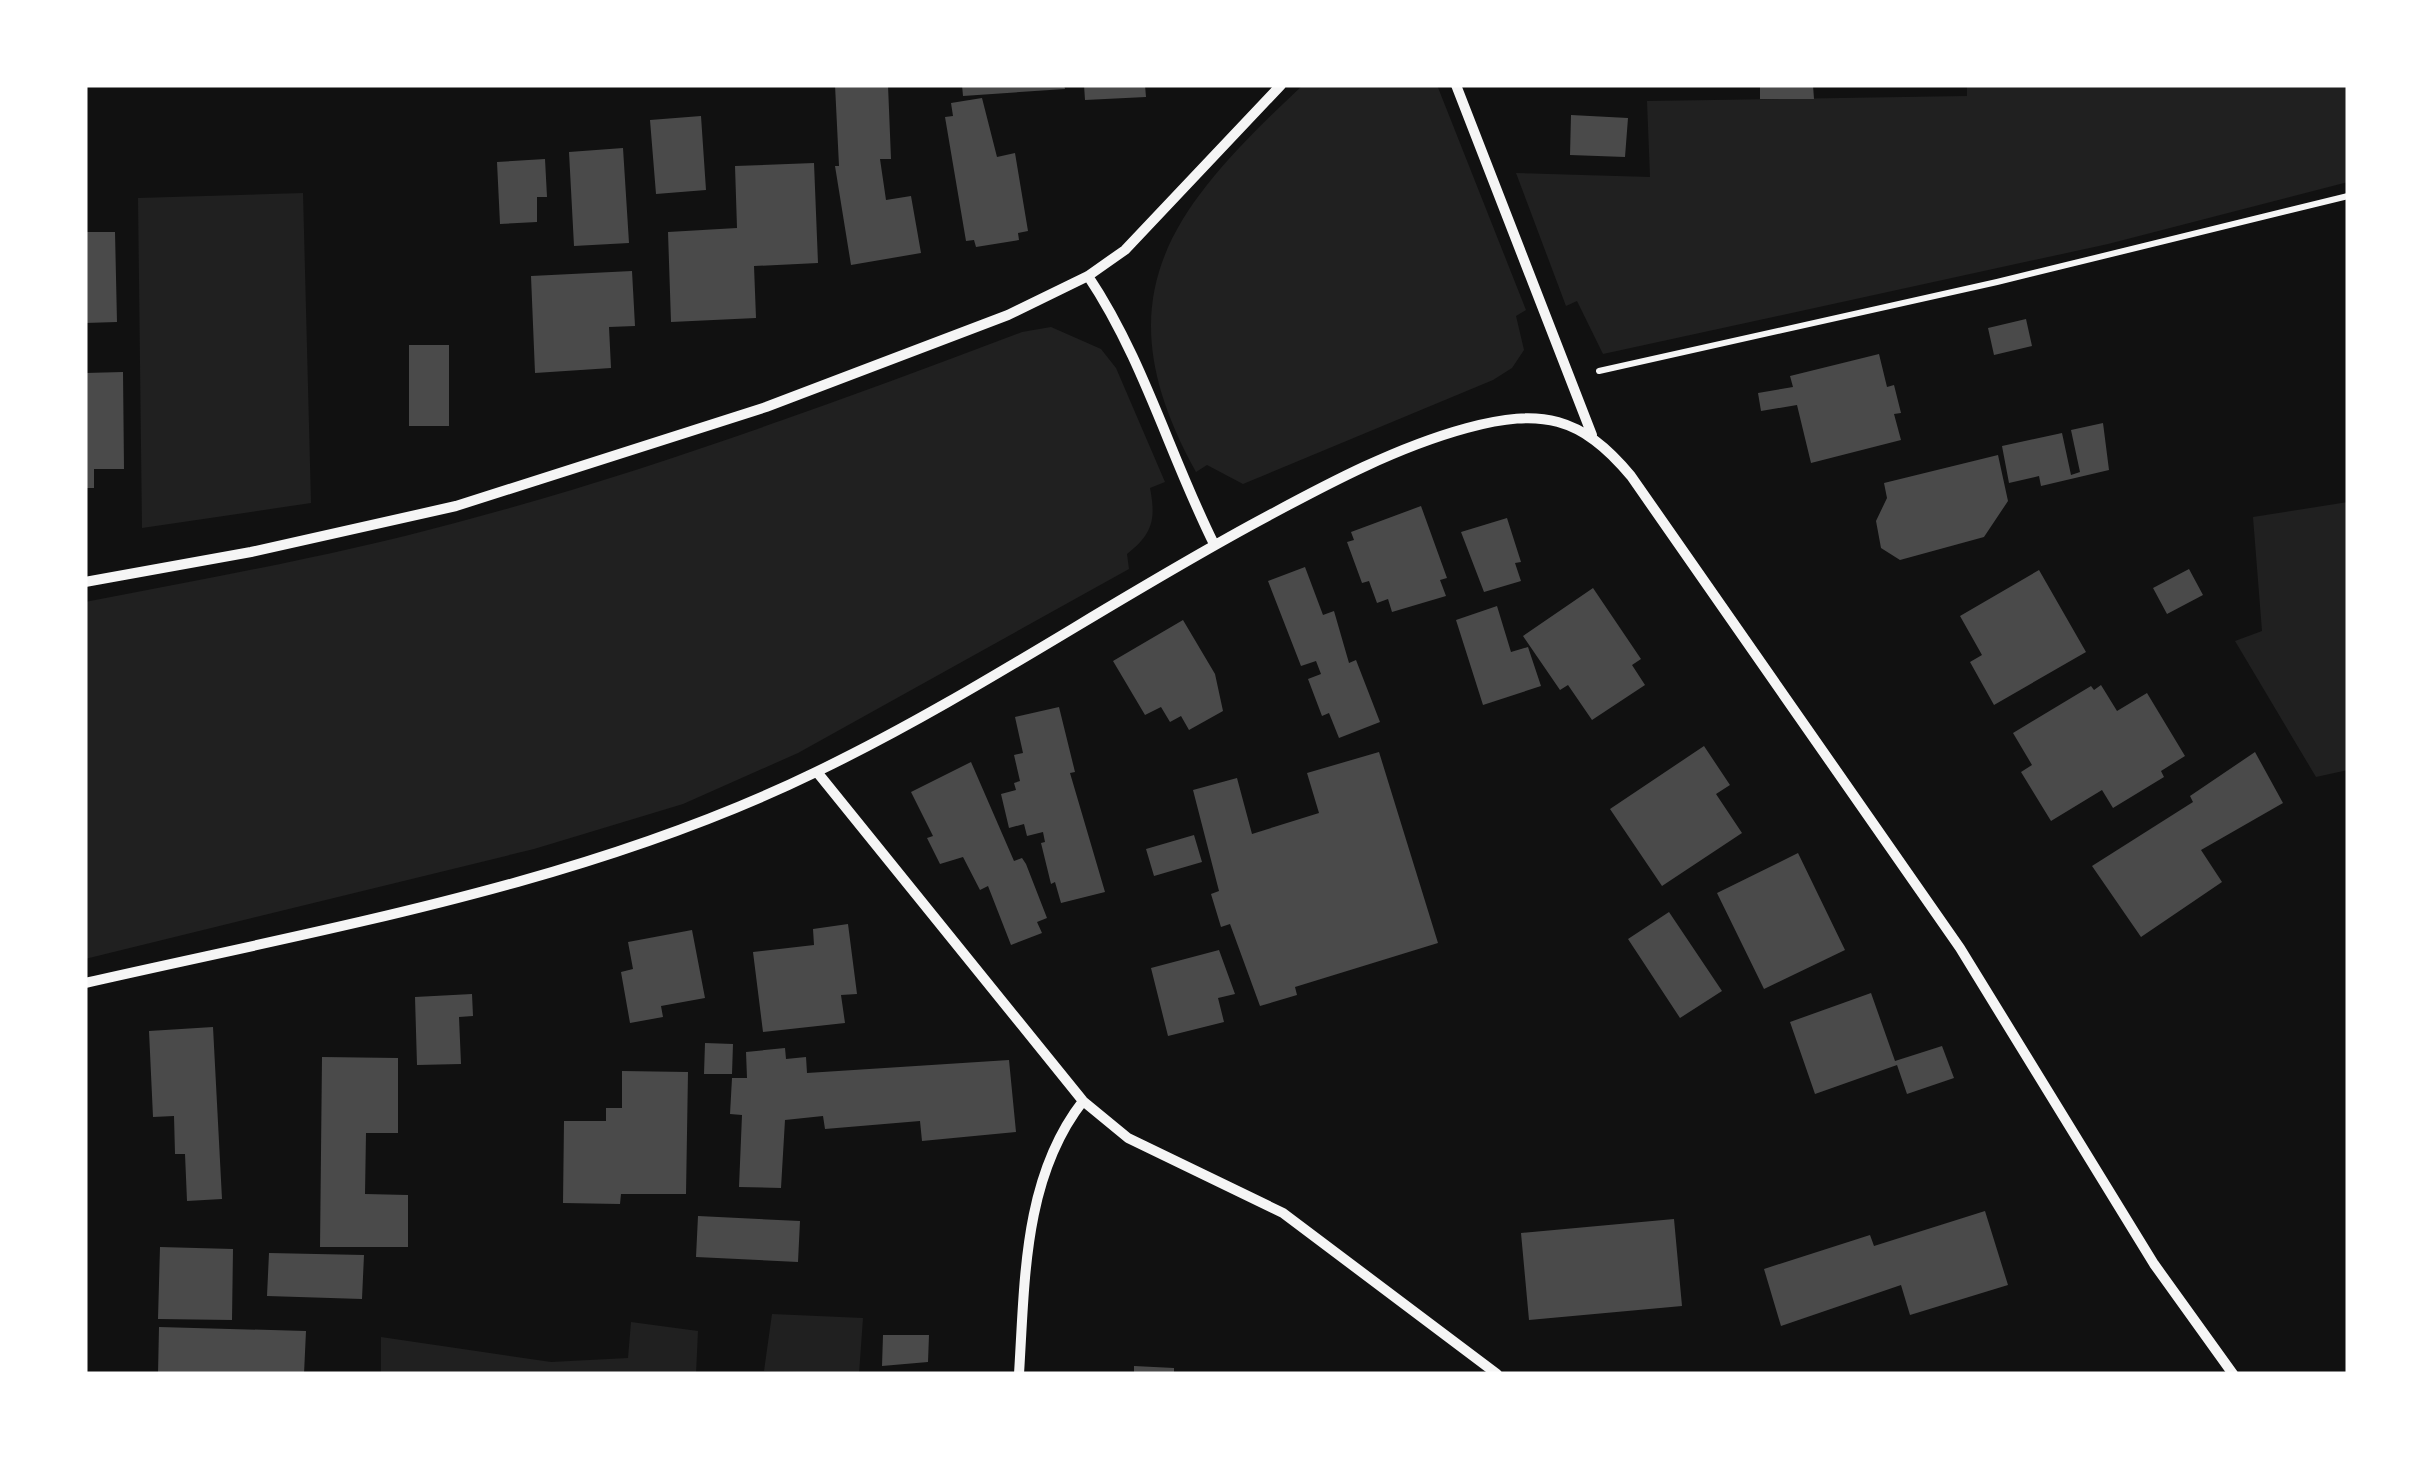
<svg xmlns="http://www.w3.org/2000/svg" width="2433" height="1459" viewBox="0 0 2433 1459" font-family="'DejaVu Sans',sans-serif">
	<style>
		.green { fill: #202020 }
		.building { fill: #4a4a4a }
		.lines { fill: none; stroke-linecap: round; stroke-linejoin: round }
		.path { stroke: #f5f5f5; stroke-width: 6 }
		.minor { stroke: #f5f5f5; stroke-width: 10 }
	</style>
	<rect width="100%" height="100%" fill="#111"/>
	<!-- green -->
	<path class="green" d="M 1303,85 L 1437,85 L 1526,310 L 1516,316 L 1524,350 L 1512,368 L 1493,380 L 1243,484 L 1207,465 L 1196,472 C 1098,295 1172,208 1303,85 Z
		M 1967,85 L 2348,85 L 2348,182 L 2108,244 L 1603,354 L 1577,301 L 1566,306 L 1516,173 L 1650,177 L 1647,101 L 1967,96 Z
		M 303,193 L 311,503 L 142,528 L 138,198 Z
		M 1051,327 L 1101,349 L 1116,368 L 1165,482 L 1150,488 C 1156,519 1153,534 1127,554 L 1129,569 L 798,753 L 683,804 L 534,849 L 85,959 L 85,602 C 209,578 333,556 455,523 C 648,472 836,402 1022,332 Z
		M 2348,502 L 2348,770 L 2316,777 L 2235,641 L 2262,631 L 2253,517 Z
		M 772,1314 L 863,1318 L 859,1374 L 764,1371 Z
		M 631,1322 L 698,1331 L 696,1374 L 381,1374 L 381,1337 L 551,1362 L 628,1358 Z"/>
	<!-- building -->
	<path class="building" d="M 835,85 L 888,85 L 891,159 L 880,159 L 886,200 L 911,196 L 921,253 L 851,265 L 835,166 L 839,166 Z
		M 962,85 L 1064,85 L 1065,89 L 963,96 Z
		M 1084,85 L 1145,85 L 1146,97 L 1085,100 Z
		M 1760,85 L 1813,85 L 1814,99 L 1760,99 Z
		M 982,98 L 997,157 L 1015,153 L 1028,231 L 1018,233 L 1019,240 L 976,247 L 974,240 L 966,241 L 945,117 L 953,116 L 951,103 Z
		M 1571,115 L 1628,118 L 1625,157 L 1570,155 Z
		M 701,116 L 706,190 L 656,194 L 650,120 Z
		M 623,148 L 629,243 L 574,246 L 569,152 Z
		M 545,159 L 547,197 L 537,197 L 537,222 L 500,224 L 497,162 Z
		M 814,163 L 818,263 L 754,266 L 756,318 L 671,322 L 668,232 L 737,228 L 735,166 Z
		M 85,232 L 115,232 L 117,322 L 85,323 Z
		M 632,271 L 635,326 L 609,327 L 611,368 L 535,373 L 531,276 Z
		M 2026,319 L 2032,346 L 1994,355 L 1988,328 Z
		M 409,345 L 449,345 L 449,426 L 409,426 Z
		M 1879,354 L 1887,387 L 1894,385 L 1901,413 L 1894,414 L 1901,440 L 1811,463 L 1797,405 L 1761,411 L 1758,393 L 1793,387 L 1790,376 Z
		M 123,372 L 124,469 L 94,469 L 94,488 L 85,488 L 85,373 Z
		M 2103,423 L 2109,470 L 2041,486 L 2039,476 L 2009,483 L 2002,446 L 2062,433 L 2071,475 L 2080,472 L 2071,430 Z
		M 1998,455 L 2008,501 L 1984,537 L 1900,560 L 1881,548 L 1876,521 L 1887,498 L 1884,483 Z
		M 1421,506 L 1447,578 L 1440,580 L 1446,596 L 1392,612 L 1388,599 L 1377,603 L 1369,581 L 1362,583 L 1347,542 L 1354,540 L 1351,532 Z
		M 1507,518 L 1521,562 L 1515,563 L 1521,581 L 1484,592 L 1461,532 Z
		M 1305,567 L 1323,615 L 1334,611 L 1349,663 L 1356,660 L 1380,722 L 1339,738 L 1329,713 L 1322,716 L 1308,679 L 1321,674 L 1316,661 L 1301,666 L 1268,581 Z
		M 2189,569 L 2203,595 L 2167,614 L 2153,588 Z
		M 2039,570 L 2086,652 L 1994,705 L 1970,662 L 1982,655 L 1960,616 Z
		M 1593,588 L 1641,659 L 1632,665 L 1645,685 L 1592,720 L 1568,685 L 1560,690 L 1523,636 Z
		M 1497,606 L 1511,652 L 1528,647 L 1541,686 L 1483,705 L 1456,620 Z
		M 1183,620 L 1215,674 L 1223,711 L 1189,730 L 1181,716 L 1170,722 L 1161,707 L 1145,715 L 1113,661 Z
		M 2101,685 L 2117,711 L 2147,693 L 2185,756 L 2161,771 L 2164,777 L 2113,808 L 2102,790 L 2051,821 L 2021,772 L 2032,765 L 2013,733 L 2091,686 L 2094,690 Z
		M 1059,707 L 1075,772 L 1070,773 L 1105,892 L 1061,903 L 1055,882 L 1051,884 L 1041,843 L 1045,842 L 1043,832 L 1027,836 L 1024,824 L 1009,828 L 1001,794 L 1016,790 L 1014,783 L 1020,781 L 1014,755 L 1023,753 L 1015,717 Z
		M 1704,746 L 1730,785 L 1716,794 L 1742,833 L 1662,886 L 1610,809 Z
		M 1379,752 L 1438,943 L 1295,987 L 1297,995 L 1260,1006 L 1230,924 L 1221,927 L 1211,894 L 1219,891 L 1193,790 L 1237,778 L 1252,834 L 1319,813 L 1307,773 Z
		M 2255,752 L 2283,803 L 2201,850 L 2222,882 L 2141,937 L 2092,866 L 2193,802 L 2190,796 Z
		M 971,762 L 1014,861 L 1022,858 L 1026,864 L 1047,918 L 1037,922 L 1042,933 L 1011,945 L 988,886 L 980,890 L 963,857 L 940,864 L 927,838 L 933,836 L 911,792 Z
		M 1194,835 L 1202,862 L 1154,876 L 1146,849 Z
		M 1798,853 L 1845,950 L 1764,989 L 1717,893 Z
		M 1669,912 L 1722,991 L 1680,1018 L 1628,939 Z
		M 848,924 L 857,994 L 841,995 L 845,1023 L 763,1032 L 753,952 L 814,945 L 813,929 Z
		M 692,930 L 705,998 L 661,1006 L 663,1017 L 630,1023 L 621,972 L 633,969 L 628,942 Z
		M 1219,950 L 1235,994 L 1218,998 L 1224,1022 L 1168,1036 L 1151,968 Z
		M 1871,993 L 1895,1061 L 1942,1046 L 1954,1078 L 1907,1094 L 1897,1065 L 1815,1094 L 1790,1022 Z
		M 472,994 L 473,1016 L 459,1017 L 461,1064 L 417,1065 L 415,997 Z
		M 213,1027 L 222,1199 L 187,1201 L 185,1154 L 175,1154 L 174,1116 L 153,1117 L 149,1031 Z
		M 705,1043 L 733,1044 L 732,1074 L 704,1074 Z
		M 785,1048 L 786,1059 L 806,1057 L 807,1073 L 1009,1060 L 1016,1132 L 922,1141 L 920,1121 L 825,1129 L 823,1116 L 785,1120 L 781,1188 L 739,1187 L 742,1115 L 730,1114 L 732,1078 L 747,1078 L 746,1052 Z
		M 322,1057 L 398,1058 L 398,1133 L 366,1133 L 365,1194 L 408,1195 L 408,1247 L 320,1247 Z
		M 622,1071 L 688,1072 L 686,1194 L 621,1194 L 620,1204 L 563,1203 L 564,1121 L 606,1121 L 606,1108 L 622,1108 Z
		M 1985,1211 L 2008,1285 L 1910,1315 L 1901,1285 L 1781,1326 L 1764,1269 L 1870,1235 L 1874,1246 Z
		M 698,1216 L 800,1221 L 798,1262 L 696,1257 Z
		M 1674,1219 L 1682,1306 L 1529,1320 L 1521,1233 Z
		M 160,1247 L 233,1249 L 232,1320 L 158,1319 Z
		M 269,1253 L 364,1255 L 362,1299 L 267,1296 Z
		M 159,1327 L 306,1331 L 304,1374 L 158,1374 Z
		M 883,1335 L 929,1335 L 928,1362 L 882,1366 Z
		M 1134,1366 L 1174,1368 L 1174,1374 L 1134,1374 Z"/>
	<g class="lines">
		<!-- path -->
		<path class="path" d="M 1599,371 L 1997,282 L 2348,196"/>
		<!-- minor -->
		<path class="minor" d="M 1456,85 L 1592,435
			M 1088,276 C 1143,358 1170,456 1214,544
			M 85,582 L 251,552 L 456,506 L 766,407 L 1008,315 L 1088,276 L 1125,250 L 1281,85
			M 817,772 L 1083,1101 L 1128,1138 L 1283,1213 L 1497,1374
			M 85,983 C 331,927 588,883 816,772 C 972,697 1114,598 1266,517 C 1329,483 1397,447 1467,428 C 1541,408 1581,416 1631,476 L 1960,948 L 2154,1264 L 2233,1374
			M 1019,1374 C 1025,1280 1023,1178 1083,1101"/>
	</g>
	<!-- border -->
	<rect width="2433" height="1459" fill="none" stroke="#ffffff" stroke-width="175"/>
</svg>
